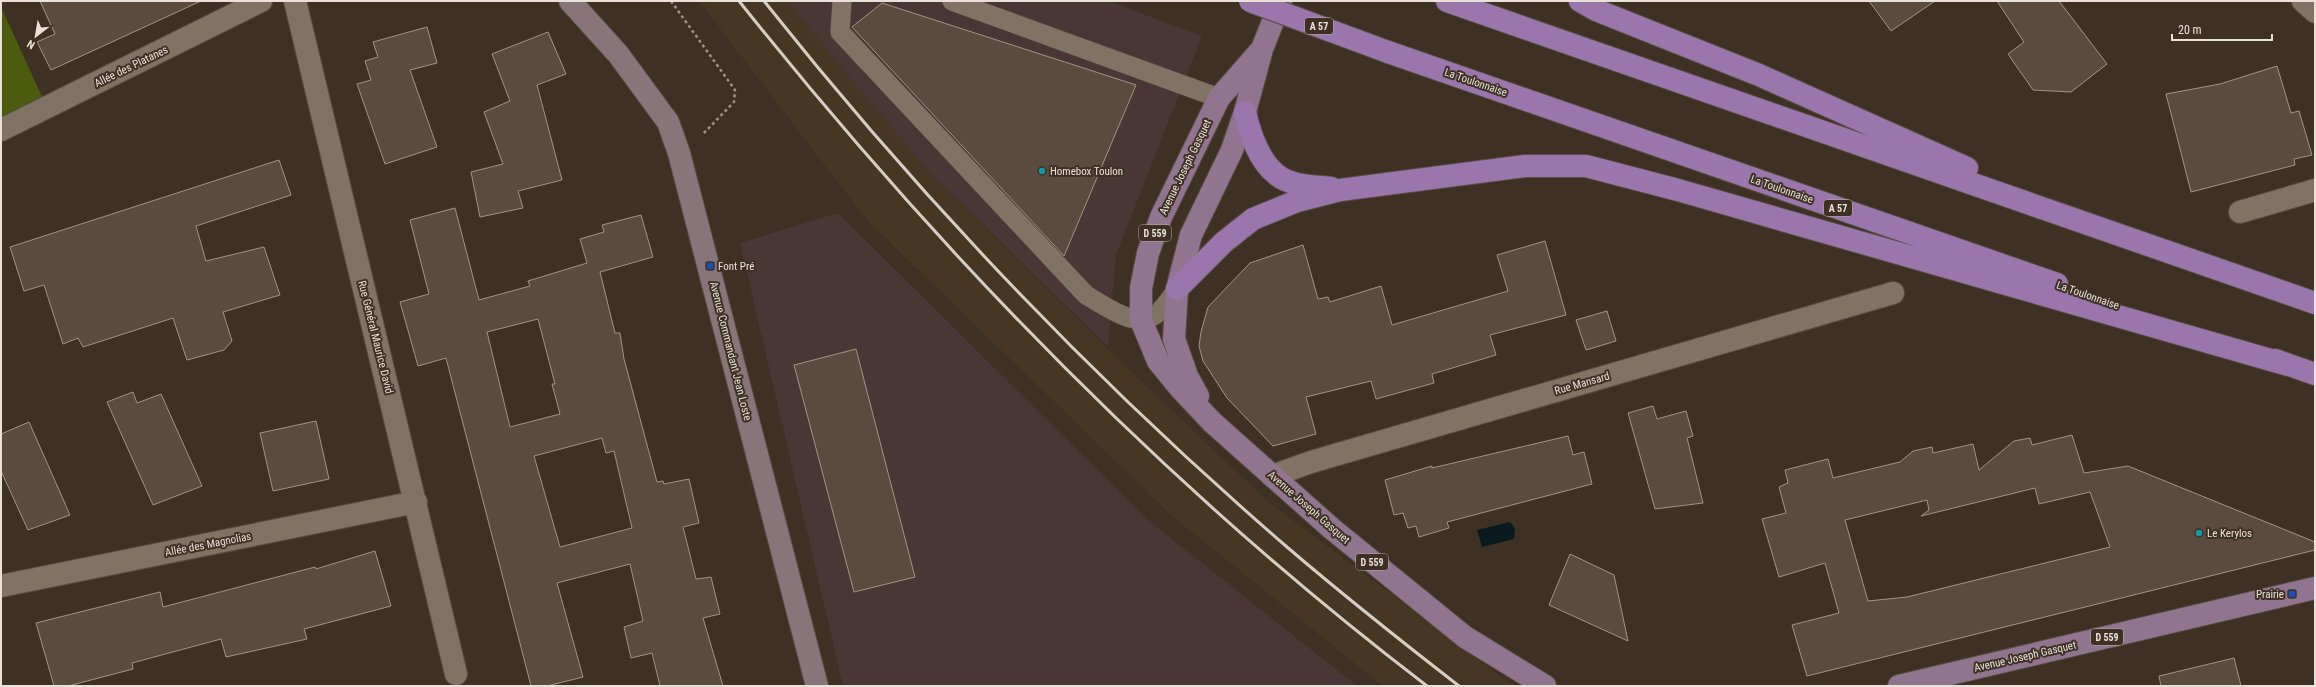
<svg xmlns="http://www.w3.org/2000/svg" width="2316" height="687" viewBox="0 0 2316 687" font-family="'Roboto Condensed',sans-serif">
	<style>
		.built { fill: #483624 }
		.industrial { fill: #4a3634 }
		.green { fill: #4c5b0e }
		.water { fill: #0a1b20 }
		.building { fill: #5b4b3f; stroke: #a49385; fill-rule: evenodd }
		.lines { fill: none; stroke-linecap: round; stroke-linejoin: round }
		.service-casing { stroke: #584d42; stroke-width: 20 }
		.minor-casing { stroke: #584d42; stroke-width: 24 }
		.tertiary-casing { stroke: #584d42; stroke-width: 24 }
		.secondary-casing { stroke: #584d42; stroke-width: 24 }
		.primary-casing { stroke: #584d42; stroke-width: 24 }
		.motorway-casing { stroke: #584d42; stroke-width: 24 }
		.path { stroke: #9d9287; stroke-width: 2.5; stroke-dasharray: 3 3; stroke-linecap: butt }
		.service { stroke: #817364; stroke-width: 19 }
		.minor { stroke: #817364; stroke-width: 22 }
		.tertiary { stroke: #817364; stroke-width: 22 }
		.secondary { stroke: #89747a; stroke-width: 22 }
		.primary { stroke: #917590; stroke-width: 22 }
		.motorway { stroke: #9b76ad; stroke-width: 22 }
		.rail { stroke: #d6cdc4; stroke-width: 3 }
		.motorway-bridge-casing { stroke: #584d42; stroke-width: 24; stroke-linecap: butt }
		.motorway-bridge { stroke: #9b76ad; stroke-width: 22 }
		.culture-dot { fill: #0f9aa8; stroke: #3e3124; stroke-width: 1.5 }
		.transit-dot { fill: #1a4fb4; stroke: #3e3124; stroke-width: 1.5 }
		.labels { text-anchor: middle; stroke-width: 4; stroke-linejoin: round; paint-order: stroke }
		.shield { fill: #3e3124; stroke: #b6aca3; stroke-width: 1 }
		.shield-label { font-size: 10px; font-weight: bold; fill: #eae1d9 }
		.street-label { font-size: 11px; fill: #eae1d9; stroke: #3e3124 }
		.poi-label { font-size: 11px; fill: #eae1d9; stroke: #3e3124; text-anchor: start }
	</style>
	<rect width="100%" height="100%" fill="#3e3124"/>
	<!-- built -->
	<path class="built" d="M 699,1 L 787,1 L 927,170 L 1121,362 L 1267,501 L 1513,686 L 1383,686 L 1172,516 L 867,220 Z"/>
	<!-- industrial -->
	<path class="industrial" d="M 787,1 L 1108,1 L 1202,36 L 1116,255 L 1108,347 L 927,170 Z
		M 838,213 L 1148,520 L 1357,686 L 843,686 L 740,243 Z"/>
	<!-- green -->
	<path class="green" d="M 1,7 L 44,101 L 1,121 Z"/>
	<!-- water -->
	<path class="water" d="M 1510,522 L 1515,528 L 1514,539 L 1482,547 L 1477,530 Z"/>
	<!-- building -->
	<path class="building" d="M 40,1 L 201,1 L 51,70 L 37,42 L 55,34 Z
		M 1869,1 L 1935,1 L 1891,31 Z
		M 1997,1 L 2059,1 L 2107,64 L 2071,92 L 2033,90 L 2008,54 L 2024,42 Z
		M 882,3 L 1136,85 L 1064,256 L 852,27 Z
		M 427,27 L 437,63 L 410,70 L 437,147 L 385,164 L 357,84 L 371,80 L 365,61 L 378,57 L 373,42 Z
		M 548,32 L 566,74 L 537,85 L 562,180 L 518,191 L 523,208 L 480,217 L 471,172 L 503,164 L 484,112 L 510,101 L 492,54 Z
		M 2277,66 L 2291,113 L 2299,111 L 2312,155 L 2294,159 L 2295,165 L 2191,192 L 2166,94 L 2220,84 Z
		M 279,160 L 291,195 L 196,226 L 206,261 L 264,247 L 280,295 L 223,312 L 232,341 L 224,350 L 187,360 L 173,318 L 83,347 L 78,338 L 63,344 L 44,285 L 24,291 L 10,247 Z
		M 455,208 L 479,300 L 530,286 L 528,281 L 587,263 L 580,239 L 604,232 L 602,225 L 641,215 L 653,257 L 600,272 L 615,333 L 620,333 L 624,359 L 657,482 L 663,481 L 664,484 L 689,479 L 699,523 L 683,527 L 696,579 L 711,577 L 720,614 L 703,618 L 723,686 L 660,686 L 652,653 L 631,658 L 624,627 L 643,621 L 630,564 L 557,583 L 583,677 L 547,686 L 531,686 L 446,358 L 418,366 L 400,302 L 429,294 L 410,220 ZM 538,319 L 555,384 L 552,384 L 560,414 L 510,427 L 487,332 ZM 602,438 L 606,453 L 614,451 L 632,528 L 560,547 L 534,456 Z
		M 1545,241 L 1566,315 L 1490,335 L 1496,355 L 1432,374 L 1434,383 L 1376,399 L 1371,381 L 1306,397 L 1316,434 L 1273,446 L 1227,398 L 1203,361 L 1199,346 L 1201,332 L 1208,307 L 1250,263 L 1303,245 L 1318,299 L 1328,297 L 1330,302 L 1381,286 L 1392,325 L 1508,291 L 1497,255 Z
		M 1607,311 L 1616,341 L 1586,350 L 1576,320 Z
		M 856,349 L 915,577 L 854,592 L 794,365 Z
		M 133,392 L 137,403 L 161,394 L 202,486 L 153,505 L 107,402 Z
		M 1653,406 L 1657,419 L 1686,411 L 1693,436 L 1687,438 L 1703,503 L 1655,509 L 1628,413 Z
		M 316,421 L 329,479 L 273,491 L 260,433 Z
		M 29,422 L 70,515 L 28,530 L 1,471 L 1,434 Z
		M 2072,435 L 2084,473 L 2128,466 L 2315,542 L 2315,550 L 1807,676 L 1792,625 L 1839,613 L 1825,563 L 1779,577 L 1762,519 L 1786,513 L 1779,487 L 1788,483 L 1785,470 L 1828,459 L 1833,478 L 1900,462 L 1913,451 L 1932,447 L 1933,453 L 1973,444 L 1979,470 L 2014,441 L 2030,438 L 2032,445 ZM 2035,488 L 2039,504 L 2090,492 L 2110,547 L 1907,597 L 1868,601 L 1845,520 L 1927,500 L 1929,510 L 1921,516 Z
		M 1568,436 L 1573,455 L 1584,452 L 1592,484 L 1447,522 L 1449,528 L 1419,537 L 1416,526 L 1408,528 L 1403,513 L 1394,515 L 1385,480 L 1432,466 L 1432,468 Z
		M 375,551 L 391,606 L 304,629 L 307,639 L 226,657 L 221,639 L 132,663 L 133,669 L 68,686 L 54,686 L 36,623 L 160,592 L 163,607 L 315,567 L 316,569 Z
		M 1570,554 L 1614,575 L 1628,641 L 1549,605 Z
		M 2234,658 L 2241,686 L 2161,686 L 2159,676 Z"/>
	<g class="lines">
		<!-- service casing -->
		<g class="service-casing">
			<path id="service" d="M 842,1 L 840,32 L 1086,295 C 1104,305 1134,329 1155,315 C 1164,309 1171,297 1177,289
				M 952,1 L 1219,98"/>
		</g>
		<!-- minor casing -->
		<g class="minor-casing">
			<path id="minor" d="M 295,1 L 456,674
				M 1,130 L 261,1
				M 2240,212 L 2315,190
				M 1272,476 L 1311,462 L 1893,293
				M 1,586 L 416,502"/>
		</g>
		<!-- tertiary casing -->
		<g class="tertiary-casing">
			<path id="tertiary" d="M 2303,1 L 2315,12"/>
		</g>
		<!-- secondary casing -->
		<g class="secondary-casing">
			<path id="secondary" d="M 570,1 L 618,54 L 668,122 L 679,153 L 817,686"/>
		</g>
		<!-- primary casing -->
		<g class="primary-casing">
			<path id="primary" d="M 1262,49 L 1219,98 L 1161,217 L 1148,253 L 1141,288 L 1141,320 L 1158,361 L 1180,388 L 1212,422 L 1331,528 L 1465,637 L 1545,686
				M 1198,396 L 1187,376 L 1174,339 L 1177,289 L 1191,235 L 1232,150 L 1245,112 L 1262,49 L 1281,1
				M 1899,686 L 2315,588"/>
		</g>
		<!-- motorway casing -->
		<g class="motorway-casing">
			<path id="motorway" d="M 1447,1 L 2315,303
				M 1580,1 L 1596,10 L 1759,75 L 1967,168
				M 1388,52 L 2057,284
				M 1245,112 C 1250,134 1258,160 1277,175 C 1290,186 1314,186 1331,188
				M 1177,289 L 1224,242 L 1253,219 L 1297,201 L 1340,190 L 1525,166 L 1586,166 L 1678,190 L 2288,365
				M 2275,360 L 2315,374"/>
		</g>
		<!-- path -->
		<path class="path" d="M 671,1 L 735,90 L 734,102 L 703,134"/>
		<!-- service -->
		<use href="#service" class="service"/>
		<!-- minor -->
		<use href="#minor" class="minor"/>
		<!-- tertiary -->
		<use href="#tertiary" class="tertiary"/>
		<!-- secondary -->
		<use href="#secondary" class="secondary"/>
		<!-- primary -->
		<use href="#primary" class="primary"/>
		<!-- motorway -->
		<use href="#motorway" class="motorway"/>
		<!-- rail -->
		<path class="rail" d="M 739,1 C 941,255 1169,489 1427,686
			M 764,1 C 921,199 1096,382 1287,547 C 1343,595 1401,641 1459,686"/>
		<!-- motorway-bridge casing -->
		<g class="motorway-bridge-casing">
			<path id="motorway-bridge" d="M 1250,1 L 1388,52"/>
		</g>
		<!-- motorway-bridge -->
		<use href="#motorway-bridge" class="motorway-bridge"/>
	</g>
	<!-- markers -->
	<g class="culture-dot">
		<circle cx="1042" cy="171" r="4"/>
		<circle cx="2199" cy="533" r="4"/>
	</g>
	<g class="transit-dot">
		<rect x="706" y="262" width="8" height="8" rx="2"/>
		<rect x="2288" y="590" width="8" height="8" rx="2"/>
	</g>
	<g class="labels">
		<!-- shield labels -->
		<g class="shield">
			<rect x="1305" y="18" width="28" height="16" rx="3"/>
			<rect x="1824" y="200" width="28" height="16" rx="3"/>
			<rect x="1139" y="225" width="32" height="16" rx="3"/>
			<rect x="1356" y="554" width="32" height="16" rx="3"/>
			<rect x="2091" y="629" width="32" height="16" rx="3"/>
		</g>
		<g class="shield-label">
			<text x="1319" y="30">A 57</text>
			<text x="1838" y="212">A 57</text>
			<text x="1155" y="237">D 559</text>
			<text x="1372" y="566">D 559</text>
			<text x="2107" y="641">D 559</text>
		</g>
		<!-- street labels -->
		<g class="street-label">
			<text transform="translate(131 66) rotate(-26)" y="4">Allée des Platanes</text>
			<text transform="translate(1476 82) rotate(19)" y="4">La Toulonnaise</text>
			<text transform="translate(1185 167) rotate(-64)" y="4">Avenue Joseph Gasquet</text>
			<text transform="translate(1782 189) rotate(19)" y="4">La Toulonnaise</text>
			<text transform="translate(2088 295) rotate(19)" y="4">La Toulonnaise</text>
			<text transform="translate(376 337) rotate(76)" y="4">Rue Général Maurice David</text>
			<text transform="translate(731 351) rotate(76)" y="4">Avenue Commandant Jean Loste</text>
			<text transform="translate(1582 383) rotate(-16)" y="4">Rue Mansard</text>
			<text transform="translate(1309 507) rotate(41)" y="4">Avenue Joseph Gasquet</text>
			<text transform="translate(208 544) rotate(-11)" y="4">Allée des Magnolias</text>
			<text transform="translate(2025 656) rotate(-13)" y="4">Avenue Joseph Gasquet</text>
		</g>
		<!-- poi labels -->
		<g class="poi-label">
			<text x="1050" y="175">Homebox Toulon</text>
			<text x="718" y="270">Font Pré</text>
			<text x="2207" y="537">Le Kerylos</text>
			<text x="2284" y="598" text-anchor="end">Prairie</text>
		</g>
	</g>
	<!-- border -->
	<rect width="2316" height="687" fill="none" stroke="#eae1d9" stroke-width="4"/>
	<!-- north arrow -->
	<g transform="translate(36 36) rotate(211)" stroke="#3e3124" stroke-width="3" paint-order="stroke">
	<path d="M0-3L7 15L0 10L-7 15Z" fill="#eae1d9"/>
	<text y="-6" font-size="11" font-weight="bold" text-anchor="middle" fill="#eae1d9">N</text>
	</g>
	<!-- scale -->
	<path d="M2172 34v6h100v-6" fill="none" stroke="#eae1d9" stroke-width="2"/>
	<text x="2178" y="34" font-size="12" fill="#eae1d9" stroke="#3e3124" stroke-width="3" paint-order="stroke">20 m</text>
</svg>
